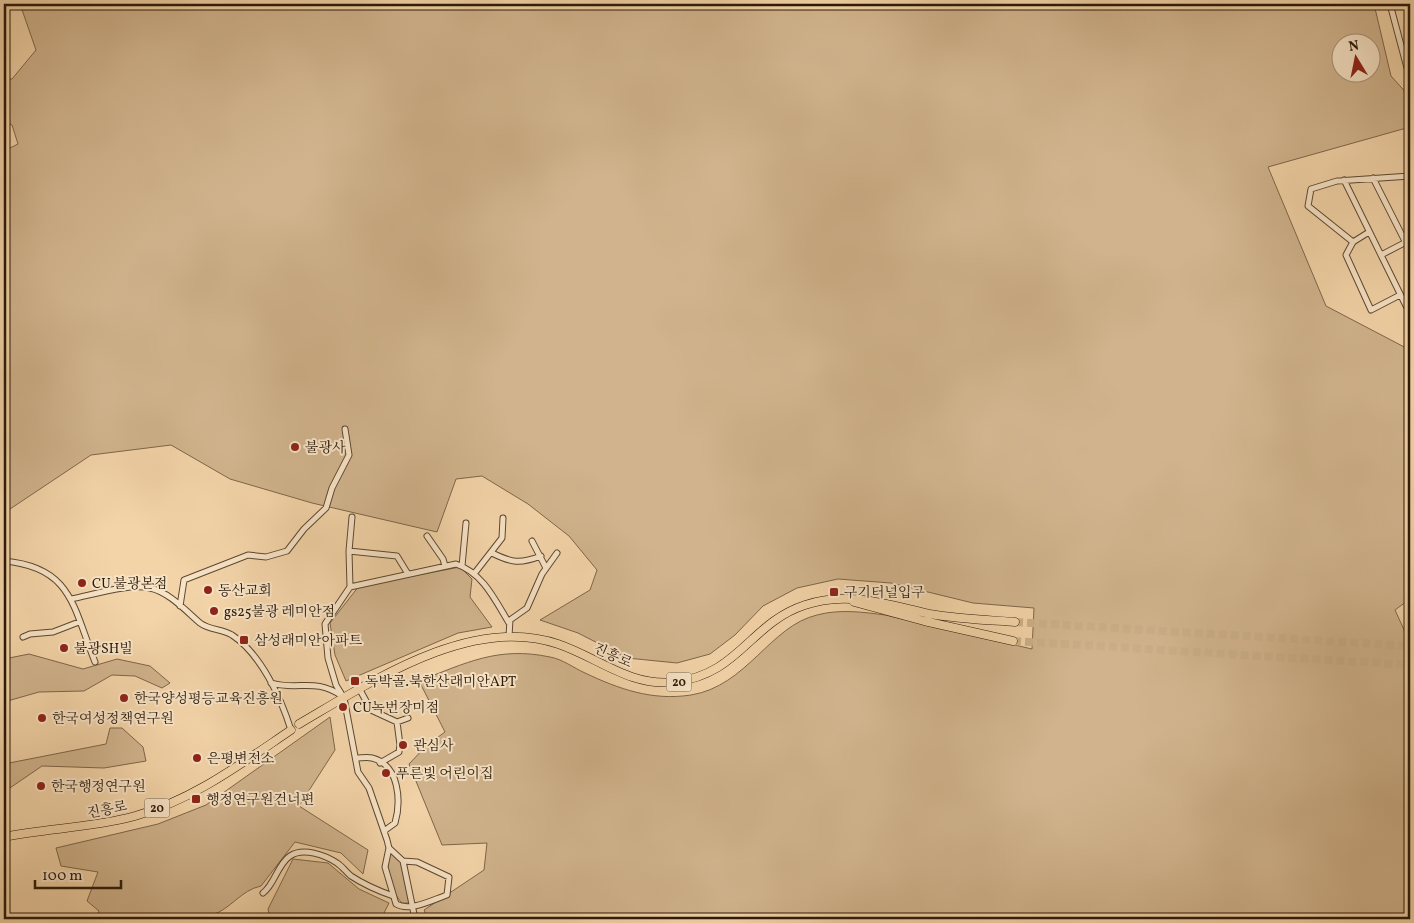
<svg xmlns="http://www.w3.org/2000/svg" width="1414" height="923" viewBox="0 0 1414 923" font-family="Vollkorn,'Noto Serif KR',serif">
	<style>
		.green { fill: #d1b48d; stroke: #7e664a; fill-rule: evenodd }
		.lines { fill: none; stroke-linecap: round; stroke-linejoin: round }
		.primary-tunnel { stroke: #cbaf88; stroke-width: 8; stroke-dasharray: 8 4; stroke-linecap: butt }
		.street-casing { stroke: #5c4830; stroke-width: 7 }
		.primary-casing { stroke: #2a1908; stroke-width: 9 }
		.street { stroke: #f7e3c6; stroke-width: 5 }
		.primary { stroke: #f3d4a8; stroke-width: 8 }
		.poi-dot { fill: #8f2418; stroke: #f7e3c6; stroke-width: 2 }
		.labels { text-anchor: middle; stroke-width: 4; stroke-linejoin: round; paint-order: stroke }
		.shield { fill: #f7e3c6; stroke: #685641; stroke-width: 1 }
		.shield-label { font-size: 12px; font-weight: bold; fill: #2a1908 }
		.poi-label { font-size: 14px; fill: #2a1908; stroke: #f7e3c6; text-anchor: start }
		.street-label { font-size: 14px; fill: #2a1908; stroke: #f7e3c6 }
	</style>
	<rect width="100%" height="100%" fill="#f3d4a8"/>
	<filter id="stains"><feTurbulence type="fractalNoise" baseFrequency=".004" numOctaves="4"/><feColorMatrix values="0 0 0 0 .2 0 0 0 0 .09 0 0 0 0 .02 0 0 0 .5 -.17"/></filter>
	<radialGradient id="worn" r=".72"><stop offset=".6" stop-color="#630" stop-opacity="0"/><stop offset="1" stop-color="#630" stop-opacity=".3"/></radialGradient>
	<!-- green -->
	<path class="green" d="M 20,4 L 1374,4 L 1391,76 L 1410,97 L 1410,127 L 1268,167 L 1326,306 L 1410,350 L 1410,599 L 1395,610 L 1410,643 L 1410,919 L 428,919 L 424,910 L 484,870 L 487,843 L 442,845 L 409,764 L 427,745 L 445,732 L 419,681 C 466,663 498,646 550,657 C 562,659 574,668 585,673 C 619,689 652,701 691,695 C 747,686 770,626 817,615 C 839,609 863,612 885,615 L 1032,649 L 1034,608 L 973,603 L 891,583 L 838,579 L 797,588 L 763,606 L 735,635 L 710,654 L 677,663 L 627,658 L 578,633 L 540,620 L 590,590 L 597,570 L 569,536 L 528,504 L 482,476 L 456,479 L 437,532 L 312,503 L 230,479 L 171,445 L 91,455 L 4,513 L 4,151 L 18,144 L 12,125 L 4,121 L 4,79 L 12,79 L 36,50 ZM 1342,42 L 1372,42 L 1372,72 L 1342,72 Z
		M 460,567 L 472,579 L 470,597 L 492,627 L 458,633 L 346,681 L 335,655 L 330,623 L 359,586 Z
		M 29,654 L 83,669 L 117,659 L 150,666 L 170,683 L 162,688 L 135,676 L 112,675 L 84,691 L 39,692 L 4,702 L 4,659 Z
		M 330,717 L 335,750 L 299,806 L 368,850 L 363,874 L 341,853 L 295,842 L 261,886 C 241,890 231,909 212,915 C 178,923 131,919 96,919 L 99,911 L 87,901 L 98,872 L 61,866 L 56,848 L 158,824 L 206,805 Z
		M 110,728 L 122,728 L 143,747 L 146,761 L 104,768 L 42,766 L 4,792 L 4,764 L 106,744 Z
		M 389,852 C 408,857 406,886 409,903 L 402,903 C 391,892 385,867 389,852 Z
		M 293,859 L 328,863 L 359,889 L 389,903 L 381,919 L 270,919 L 268,909 Z"/>
	<g class="lines">
		<!-- primary-tunnel -->
		<path class="primary-tunnel" d="M 1015,622 L 1410,646
			M 1013,641 L 1410,665"/>
		<!-- street casing -->
		<g class="street-casing">
			<path id="street" d="M 1390,4 L 1410,79
				M 1406,176 L 1410,184
				M 1373,178 L 1410,251
				M 1344,180 L 1410,314
				M 1369,232 L 1353,242 L 1346,255 L 1371,310 L 1400,295
				M 1353,242 L 1308,206 L 1311,189 L 1337,181 L 1410,176
				M 1381,255 L 1410,240
				M 352,517 L 349,551 L 350,587 L 325,624 L 328,658 L 336,685 L 344,698 L 358,772 L 369,788 L 387,840 L 389,848 L 385,867 L 396,904 C 410,912 432,900 447,895 L 449,877 L 417,862 L 403,861 L 389,848
				M 427,536 L 443,559 L 445,566
				M 532,541 L 546,568
				M 349,551 L 397,556 L 408,574
				M 492,553 C 512,563 520,564 541,556
				M 4,561 C 72,567 73,607 95,662
				M 462,566 L 466,523
				M 474,574 L 502,538 L 503,518
				M 350,587 L 456,564 C 483,573 495,600 509,623
				M 71,599 C 92,595 130,583 150,588 C 169,592 186,611 200,623 C 209,630 222,629 232,635 C 261,654 281,698 291,730
				M 180,606 L 184,580 L 248,555 L 266,557 L 287,551 L 304,529 L 326,508 L 332,488 L 349,455 L 345,429
				M 509,636 L 510,620 L 527,608 L 542,574 L 557,553
				M 23,637 L 30,634 L 53,632 L 79,622
				M 271,683 C 299,691 314,677 342,696
				M 360,690 L 371,710 L 397,722
				M 356,758 C 361,758 368,757 372,758 C 400,765 401,802 395,823 L 384,831
				M 380,763 L 399,752 L 400,745 L 397,722 L 408,718
				M 403,861 L 415,919
				M 263,893 C 275,884 277,865 290,856 C 303,847 325,855 337,863 C 342,866 346,872 351,876 C 363,884 379,891 393,896"/>
		</g>
		<!-- primary casing -->
		<g class="primary-casing">
			<path id="primary" d="M 854,602 L 924,621 L 1013,641
				M 299,724 C 371,682 472,614 558,644 C 597,657 630,687 674,682 C 739,675 750,623 805,605 C 848,590 888,605 930,614 C 959,619 987,620 1015,622
				M 4,837 C 47,828 92,828 135,816 C 193,800 242,763 291,730"/>
		</g>
		<!-- street -->
		<use href="#street" class="street"/>
		<!-- primary -->
		<use href="#primary" class="primary"/>
	</g>
	<!-- markers -->
	<g class="poi-dot">
		<circle cx="295" cy="447" r="5"/>
		<circle cx="82" cy="583" r="5"/>
		<circle cx="208" cy="590" r="5"/>
		<rect x="829" y="587" width="10" height="10" rx="2.5"/>
		<circle cx="214" cy="611" r="5"/>
		<rect x="239" y="635" width="10" height="10" rx="2.5"/>
		<circle cx="64" cy="648" r="5"/>
		<rect x="350" y="676" width="10" height="10" rx="2.5"/>
		<circle cx="124" cy="698" r="5"/>
		<circle cx="343" cy="707" r="5"/>
		<circle cx="42" cy="718" r="5"/>
		<circle cx="403" cy="745" r="5"/>
		<circle cx="197" cy="758" r="5"/>
		<circle cx="386" cy="773" r="5"/>
		<circle cx="41" cy="786" r="5"/>
		<rect x="191" y="794" width="10" height="10" rx="2.5"/>
	</g>
	<g class="labels">
		<!-- shield labels -->
		<g class="shield">
			<rect x="666.5" y="672.5" width="25" height="19" rx="4"/>
			<rect x="144.5" y="798.5" width="25" height="19" rx="4"/>
		</g>
		<g class="shield-label">
			<text x="679" y="686">20</text>
			<text x="157" y="812">20</text>
		</g>
		<!-- poi labels -->
		<g class="poi-label">
			<text x="305" y="452">불광사</text>
			<text x="92" y="588">CU 불광본점</text>
			<text x="218" y="595">동산교회</text>
			<text x="844" y="597">구기터널입구</text>
			<text x="224" y="616">gs25불광 레미안점</text>
			<text x="254" y="645">삼성래미안아파트</text>
			<text x="74" y="653">불광SH빌</text>
			<text x="365" y="686">독박골.북한산래미안APT</text>
			<text x="134" y="703">한국양성평등교육진흥원</text>
			<text x="353" y="712">CU녹번장미점</text>
			<text x="52" y="723">한국여성정책연구원</text>
			<text x="413" y="750">관심사</text>
			<text x="207" y="763">은평변전소</text>
			<text x="396" y="778">푸른빛 어린이집</text>
			<text x="51" y="791">한국행정연구원</text>
			<text x="206" y="804">행정연구원건너편</text>
		</g>
		<!-- street labels -->
		<g class="street-label">
			<text transform="translate(613 655) rotate(24)" y="5">진흥로</text>
			<text transform="translate(107 809) rotate(-11)" y="5">진흥로</text>
		</g>
	</g>
	<!-- margin -->
	<rect width="1414" height="923" fill="none" stroke="#f3d4a8" stroke-width="20"/>
	<rect x="5" y="5" width="1404" height="913" fill="none" stroke="#2a1908" stroke-width="2.5"/>
	<rect x="10" y="10" width="1394" height="903" fill="none" stroke="#2a1908"/>
	<!-- north arrow -->
	<g transform="translate(1356 58) rotate(350)"><circle r="24" fill="#f7e3c6" stroke="#a5927a"/>
	<path d="M0-4L9 19L0 12L-9 19Z" fill="#8f2418"/>
	<text y="-8" font-size="14" font-weight="bold" text-anchor="middle" fill="#2a1908">N</text>
	</g>
	<!-- scale -->
	<path d="M35 880v8h86v-8" fill="none" stroke="#2a1908" stroke-width="2.5"/>
	<text x="42" y="880" font-size="15" fill="#2a1908" stroke="#f7e3c6" stroke-width="4" paint-order="stroke">100 m</text>
	<rect width="100%" height="100%" filter="url(#stains)"/>
	<rect width="100%" height="100%" fill="url(#worn)"/>
</svg>
